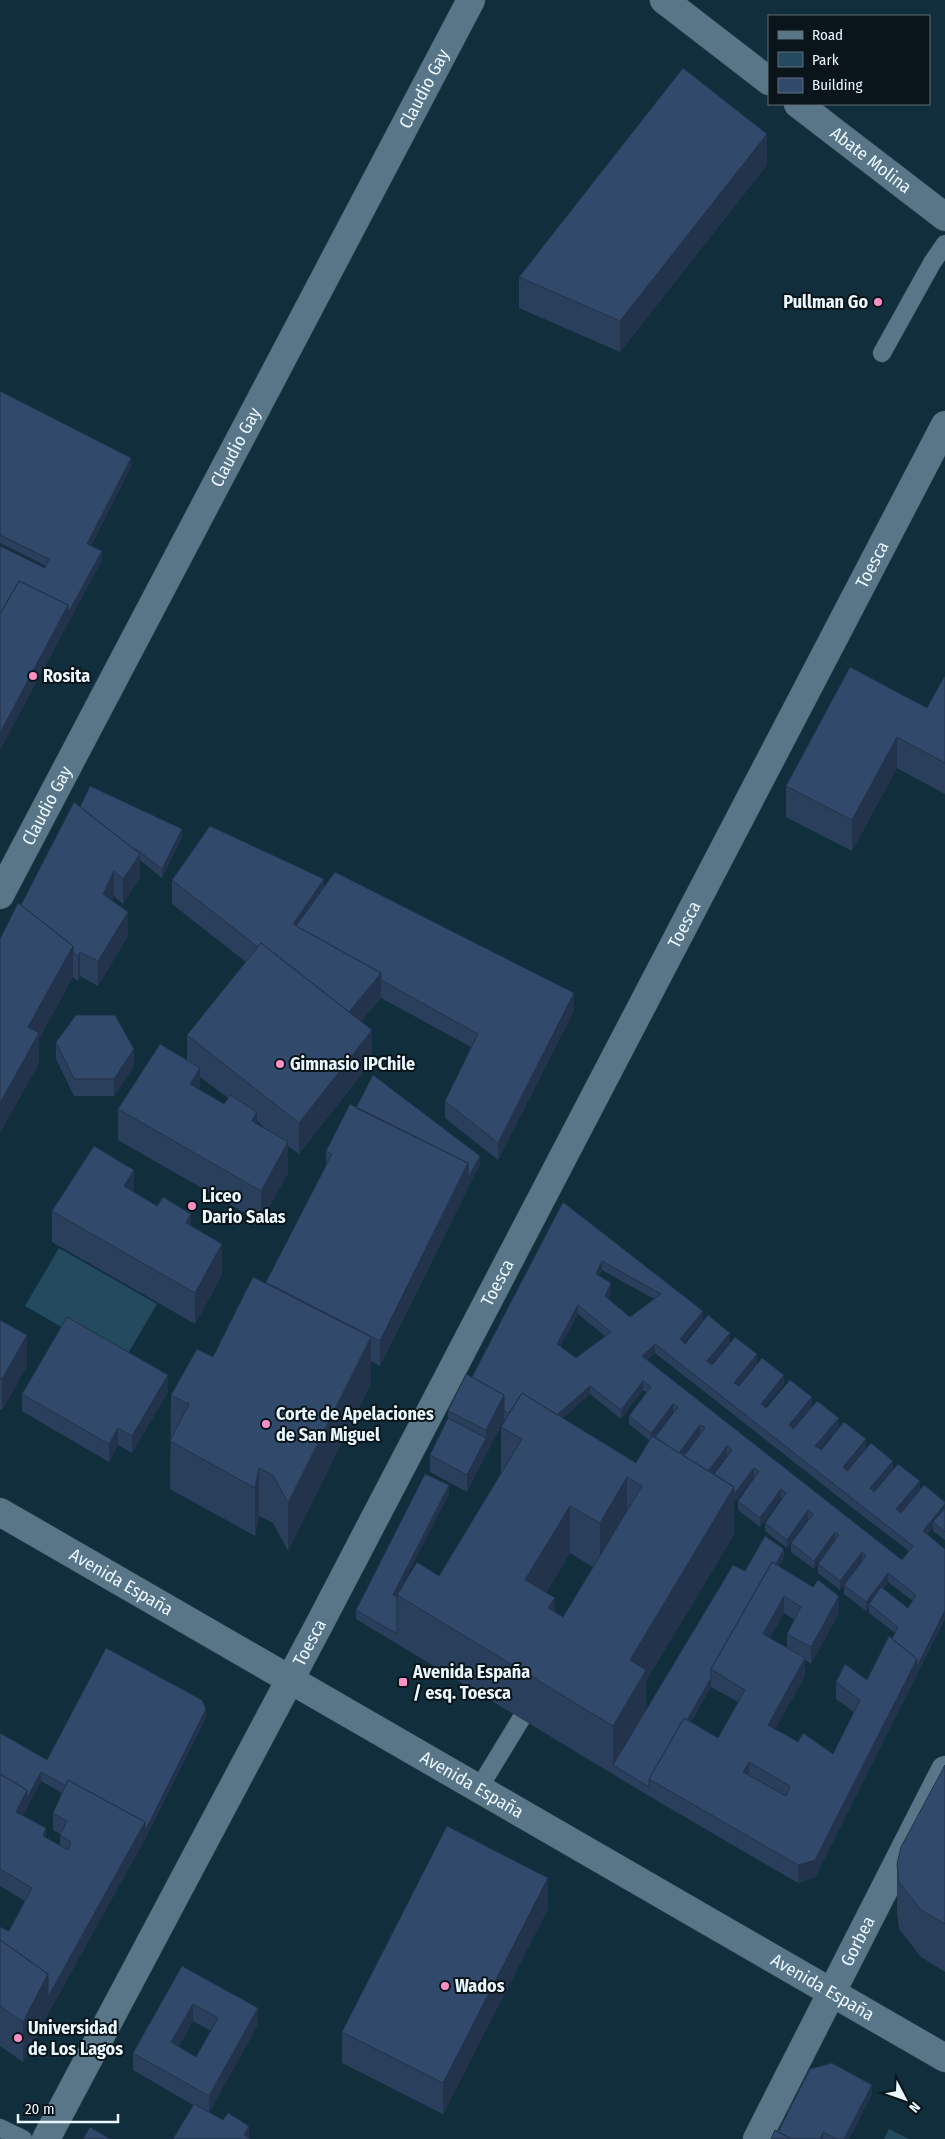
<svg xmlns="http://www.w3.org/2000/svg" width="945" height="2139" viewBox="0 0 945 2139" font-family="'Fira Sans Condensed',sans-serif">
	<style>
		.green { fill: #234a5e }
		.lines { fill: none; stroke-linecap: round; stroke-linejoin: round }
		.lane-casing { stroke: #334853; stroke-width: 19 }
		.street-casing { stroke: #334853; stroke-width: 29 }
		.secondary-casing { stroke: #334853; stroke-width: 29 }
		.lane { stroke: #587687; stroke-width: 18 }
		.street { stroke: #587687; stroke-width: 28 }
		.secondary { stroke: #587687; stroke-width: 28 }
		.wall { fill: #2a3f5c; fill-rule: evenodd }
		.shaded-wall { fill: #22334b }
		.building { fill: #31496b; stroke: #22334b; fill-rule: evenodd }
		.poi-dot { fill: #fc8fc3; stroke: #09151b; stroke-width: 2 }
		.labels { text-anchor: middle; stroke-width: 4; stroke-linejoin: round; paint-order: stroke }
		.street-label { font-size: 18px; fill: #eaf7ff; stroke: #09151b }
		.poi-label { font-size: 18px; font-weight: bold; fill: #eaf7ff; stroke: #09151b; text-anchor: start }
	</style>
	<rect width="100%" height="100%" fill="#112e3d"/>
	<!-- green -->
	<path class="green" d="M 59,1248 L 157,1304 L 123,1362 L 25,1306 Z
		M 889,2129 L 909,2139 L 884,2139 Z"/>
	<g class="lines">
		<!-- lane casing -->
		<g class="lane-casing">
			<path id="lane" d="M 882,353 L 932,263 L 945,244
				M 479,1788 L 521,1719
				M 0,2128 L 23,2139"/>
		</g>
		<!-- street casing -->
		<g class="street-casing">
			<g id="street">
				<path id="s1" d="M 0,895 L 471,0"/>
			</g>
		</g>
		<!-- secondary casing -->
		<g class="secondary-casing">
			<g id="secondary">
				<path d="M 664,0 L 769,81"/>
				<path id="s2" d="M 798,104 L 945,217"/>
				<path id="s3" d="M 0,1512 L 945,2058"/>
				<path id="s4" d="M 46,2139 L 320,1623 L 945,425"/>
				<path id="s5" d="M 757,2139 L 945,1770"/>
			</g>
		</g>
		<!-- lane -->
		<use href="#lane" class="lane"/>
		<!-- street -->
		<use href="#street" class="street"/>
		<!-- secondary -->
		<use href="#secondary" class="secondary"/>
	</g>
	<!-- wall -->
	<path class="wall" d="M 767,165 L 620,352 L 519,308 L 519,277 Z
		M 0,391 L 131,467 L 91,546 L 102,560 L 0,750 L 0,546 L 45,568 L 46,566 L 0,543 Z
		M 945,677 L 945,794 L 897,768 L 852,851 L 786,817 L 786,786 L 927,708 Z
		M 80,807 L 182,837 L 162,878 L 140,860 L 140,878 L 123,904 L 114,896 L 112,900 L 128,936 L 98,986 L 80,976 L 78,981 L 73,977 L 39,1039 L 39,1064 L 21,905 Z
		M 172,880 L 324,887 L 574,1011 L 498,1160 L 445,1118 L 445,1101 L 471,1047 L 381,998 L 361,1021 L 372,1061 L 299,1154 L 288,1146 L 288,1173 L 261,1222 L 118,1140 L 118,1109 L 187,1060 L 187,1035 L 246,962 L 172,904 ZM 200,1077 L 228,1098 L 224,1104 L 200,1090 ZM 257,1121 L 270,1132 L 257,1124 Z
		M 56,1042 L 134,1066 L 114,1096 L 74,1096 L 56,1059 Z
		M 326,1151 L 480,1164 L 380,1366 L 371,1361 L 371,1384 L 288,1551 L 273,1523 L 259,1516 L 255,1536 L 170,1489 L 171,1395 L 213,1357 L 266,1283 L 326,1166 Z
		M 134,1192 L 222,1275 L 195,1324 L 52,1242 L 52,1211 Z
		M 563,1202 L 703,1320 L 684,1343 L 685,1344 L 730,1342 L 711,1365 L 757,1363 L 738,1386 L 784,1384 L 765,1407 L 766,1408 L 812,1406 L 793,1428 L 839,1427 L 820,1449 L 866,1448 L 847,1471 L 893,1469 L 920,1490 L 945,1502 L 945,1540 L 933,1531 L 933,1527 L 927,1534 L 945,1549 L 945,1619 L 815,1877 L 798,1883 L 649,1796 L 356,1619 L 356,1610 L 449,1494 L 400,1589 L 439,1576 L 501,1473 L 501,1427 L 505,1420 L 504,1419 L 467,1492 L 430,1472 L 430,1455 L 448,1418 L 448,1411 L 472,1377 ZM 602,1270 L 654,1299 L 630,1317 L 608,1299 L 611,1292 L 599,1276 ZM 578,1314 L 605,1336 L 576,1358 L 560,1346 ZM 655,1353 L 859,1513 L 909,1551 L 902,1560 L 647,1360 ZM 643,1390 L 646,1392 L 629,1416 L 629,1424 L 649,1440 L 636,1463 L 563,1418 L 590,1394 L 621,1419 ZM 673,1412 L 674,1413 L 655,1437 L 655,1438 L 654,1438 ZM 700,1434 L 701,1434 L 684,1456 ZM 727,1455 L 728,1456 L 714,1474 L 713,1474 ZM 754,1477 L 755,1477 L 738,1501 L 738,1510 L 760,1527 L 781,1498 L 782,1499 L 765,1523 L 765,1531 L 787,1548 L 808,1519 L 809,1520 L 791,1543 L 791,1552 L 814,1569 L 835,1540 L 818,1564 L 818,1573 L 840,1590 L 862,1561 L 862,1562 L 844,1585 L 844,1594 L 866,1611 L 869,1608 L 869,1613 L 895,1633 L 867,1680 L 836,1682 L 836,1699 L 854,1712 L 833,1754 L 798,1742 L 775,1729 L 805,1676 L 805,1660 L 811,1664 L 839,1613 L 779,1566 L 784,1558 L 745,1571 L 646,1710 L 646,1681 L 734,1535 L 734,1503 ZM 570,1553 L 593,1567 L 563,1617 L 555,1612 L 546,1593 ZM 888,1582 L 913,1601 L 908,1608 L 883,1589 ZM 784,1613 L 795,1620 L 787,1634 L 787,1648 L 770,1638 ZM 711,1687 L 738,1702 L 718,1738 L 691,1722 Z
		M 0,1320 L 27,1366 L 2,1410 L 0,1409 Z
		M 168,1392 L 132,1453 L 118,1445 L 109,1462 L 22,1411 L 22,1394 Z
		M 206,1718 L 145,1839 L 48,2014 L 23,2062 L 0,2046 L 0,1927 L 9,1931 L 25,1901 L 0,1886 L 0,1733 L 47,1760 ZM 41,1781 L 62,1793 L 53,1813 L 53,1830 L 60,1834 L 60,1845 L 46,1838 L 23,1816 Z
		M 945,1765 L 945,1972 L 921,1957 L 899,1929 L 897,1912 L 897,1864 Z
		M 548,1909 L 443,2114 L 342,2063 L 342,2032 Z
		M 182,1966 L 258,2025 L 209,2112 L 249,2138 L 193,2105 L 133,2070 L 133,2053 ZM 193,2021 L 211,2031 L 196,2057 L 179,2046 Z
		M 872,2094 L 849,2139 L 771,2139 L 778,2132 Z"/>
	<!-- shaded-wall -->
	<path class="shaded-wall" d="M 767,134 L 767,165 L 620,352 L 620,321 Z
		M 131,458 L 131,467 L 87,553 L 87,544 Z
		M 102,551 L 102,560 L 0,750 L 0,733 L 68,605 Z
		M 897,737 L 897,768 L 852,851 L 852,820 Z
		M 182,829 L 182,837 L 162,878 L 162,869 Z
		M 140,854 L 140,878 L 123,904 L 123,879 Z
		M 114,871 L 114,896 L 103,918 L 103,894 Z
		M 324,879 L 324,904 L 301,936 L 293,924 Z
		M 128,912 L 128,936 L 98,986 L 98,961 Z
		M 73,946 L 73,977 L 39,1039 L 39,1064 L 0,1133 L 0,1103 L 28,1027 Z
		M 80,952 L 80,976 L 78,981 L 78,956 Z
		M 381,973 L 381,997 L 346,1040 L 346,1016 Z
		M 574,993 L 574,1011 L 498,1160 L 498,1143 Z
		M 372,1030 L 372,1061 L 299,1154 L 299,1123 Z
		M 134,1049 L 134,1066 L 114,1096 L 114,1079 Z
		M 200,1068 L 200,1099 L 190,1084 Z
		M 257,1112 L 257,1143 L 252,1121 Z
		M 288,1142 L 288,1173 L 261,1222 L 261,1191 Z
		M 480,1156 L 480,1164 L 380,1366 L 380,1341 L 468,1163 Z
		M 134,1170 L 134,1201 L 124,1186 Z
		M 191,1214 L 191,1245 L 186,1223 Z
		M 222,1244 L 222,1275 L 195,1324 L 195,1293 Z
		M 602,1261 L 602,1270 L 596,1283 L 596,1274 Z
		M 611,1283 L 611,1292 L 605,1305 L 605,1296 Z
		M 578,1305 L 578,1314 L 557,1352 L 557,1344 Z
		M 703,1311 L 703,1320 L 680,1348 L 680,1339 Z
		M 730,1333 L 730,1342 L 707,1370 L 707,1361 Z
		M 27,1335 L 27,1366 L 2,1410 L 2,1379 Z
		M 371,1337 L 371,1384 L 288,1551 L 288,1503 Z
		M 655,1344 L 655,1353 L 642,1364 L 642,1356 Z
		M 757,1354 L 757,1363 L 734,1392 L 734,1383 Z
		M 168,1375 L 168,1392 L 132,1453 L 132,1436 Z
		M 784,1375 L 784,1384 L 761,1412 L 761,1404 Z
		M 643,1381 L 643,1390 L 621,1419 L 621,1410 Z
		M 590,1386 L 590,1394 L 540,1439 L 540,1430 Z
		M 504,1395 L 504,1420 L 486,1455 L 486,1430 Z
		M 812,1397 L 812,1406 L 789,1433 L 789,1425 Z
		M 673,1404 L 673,1412 L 651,1442 L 651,1433 Z
		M 839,1418 L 839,1427 L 815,1455 L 815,1446 Z
		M 700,1425 L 700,1434 L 678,1463 L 678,1454 Z
		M 118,1428 L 118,1445 L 109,1462 L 109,1444 Z
		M 486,1438 L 486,1455 L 467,1492 L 467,1475 Z
		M 866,1439 L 866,1448 L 843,1476 L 843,1467 Z
		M 727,1446 L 727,1455 L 705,1484 L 705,1475 Z
		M 893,1461 L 893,1470 L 870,1497 L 870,1488 Z
		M 259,1468 L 259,1516 L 255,1536 L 255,1488 Z
		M 754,1468 L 754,1477 L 734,1503 L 734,1535 L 646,1681 L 646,1718 L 613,1765 L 613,1774 L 613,1726 L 630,1660 L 734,1487 Z
		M 627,1477 L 627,1525 L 600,1571 L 600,1523 Z
		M 920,1481 L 920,1490 L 896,1518 L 896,1509 Z
		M 449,1485 L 449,1494 L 393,1604 L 393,1595 Z
		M 781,1489 L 781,1498 L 760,1527 L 760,1518 Z
		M 945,1504 L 945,1512 L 933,1522 L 933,1527 L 923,1540 L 923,1531 Z
		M 570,1506 L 570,1553 L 525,1628 L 525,1580 Z
		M 808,1510 L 808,1519 L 787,1548 L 787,1540 Z
		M 835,1532 L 835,1540 L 814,1569 L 814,1561 Z
		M 784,1549 L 784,1558 L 718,1674 L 715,1672 Z
		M 862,1552 L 862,1561 L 840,1590 L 840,1581 Z
		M 888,1573 L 888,1582 L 871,1605 L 869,1604 L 869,1608 L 866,1611 L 866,1602 Z
		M 784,1596 L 784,1613 L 763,1651 L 763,1634 Z
		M 839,1596 L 839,1613 L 811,1664 L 811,1647 Z
		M 555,1598 L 555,1646 L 548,1608 Z
		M 945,1610 L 945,1619 L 815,1877 L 798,1883 L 798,1865 Z
		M 805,1658 L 805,1676 L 768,1742 L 768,1725 Z
		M 711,1678 L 711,1687 L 656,1783 L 653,1781 Z
		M 206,1709 L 206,1718 L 145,1839 L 48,2014 L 48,1997 Z
		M 749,1762 L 749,1779 L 743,1772 Z
		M 41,1772 L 41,1781 L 16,1829 L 16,1812 L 27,1790 Z
		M 46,1828 L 46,1845 L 43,1836 Z
		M 548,1878 L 548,1909 L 443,2114 L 443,2083 Z
		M 48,1974 L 48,2014 L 23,2062 L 23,2022 Z
		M 193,2004 L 193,2021 L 171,2059 L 171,2042 Z
		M 258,2008 L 258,2025 L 209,2113 L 209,2096 Z
		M 872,2085 L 872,2094 L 849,2139 L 844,2139 Z
		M 249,2126 L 249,2139 L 244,2135 Z
		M 823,2132 L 823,2139 L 820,2139 Z"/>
	<!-- building -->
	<path class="building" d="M 683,68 L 767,134 L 620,321 L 519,277 Z
		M 0,391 L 131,458 L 87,544 L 102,551 L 68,613 L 68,605 L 19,581 L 0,614 L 0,546 L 45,568 L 49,559 L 0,535 Z
		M 19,581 L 68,605 L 0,733 L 0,614 Z
		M 850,667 L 927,708 L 944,677 L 945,677 L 945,763 L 897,737 L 852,820 L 786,786 Z
		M 90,786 L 182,829 L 162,869 L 136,849 L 135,850 L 80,807 Z
		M 74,802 L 140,854 L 123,879 L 114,871 L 103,894 L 128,912 L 98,961 L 80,952 L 78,956 L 73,952 L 73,946 L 21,905 Z
		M 210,826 L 324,879 L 293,924 L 381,973 L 349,1012 L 261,943 L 258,947 L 172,880 Z
		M 335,872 L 574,993 L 498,1143 L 445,1101 L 478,1034 L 381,980 L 381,973 L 296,926 Z
		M 18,903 L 73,946 L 28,1027 L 39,1033 L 0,1103 L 0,939 Z
		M 261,943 L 372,1030 L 299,1123 L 187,1035 Z
		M 76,1015 L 115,1015 L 134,1049 L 114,1079 L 74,1079 L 56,1042 Z
		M 160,1044 L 200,1068 L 190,1084 L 224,1104 L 230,1095 L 257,1112 L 252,1121 L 288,1142 L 261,1191 L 118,1109 Z
		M 373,1075 L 480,1156 L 468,1178 L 468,1163 L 356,1108 Z
		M 350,1104 L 468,1163 L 380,1341 L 266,1282 L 332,1154 L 326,1151 Z
		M 94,1146 L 134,1170 L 124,1186 L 157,1206 L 163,1197 L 191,1214 L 186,1223 L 222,1244 L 195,1293 L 52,1211 Z
		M 563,1202 L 703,1311 L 680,1339 L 685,1344 L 708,1315 L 730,1333 L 707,1361 L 712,1365 L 735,1337 L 757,1354 L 734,1383 L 739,1386 L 762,1358 L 784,1375 L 761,1404 L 766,1408 L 790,1380 L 812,1397 L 789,1425 L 793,1429 L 817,1401 L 839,1418 L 815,1446 L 821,1450 L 844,1422 L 866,1439 L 843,1467 L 847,1471 L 871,1443 L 893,1461 L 870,1488 L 874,1492 L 898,1464 L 920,1481 L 896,1509 L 901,1513 L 924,1485 L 945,1502 L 945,1504 L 923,1531 L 945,1549 L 945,1610 L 917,1667 L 917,1659 L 892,1639 L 898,1627 L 869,1604 L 881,1587 L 908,1608 L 916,1595 L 888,1573 L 866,1602 L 844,1585 L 866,1556 L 862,1552 L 840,1581 L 818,1564 L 839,1535 L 835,1532 L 814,1561 L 791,1543 L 813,1514 L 808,1510 L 787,1540 L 765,1523 L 786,1493 L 781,1489 L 760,1518 L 738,1501 L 759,1471 L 754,1468 L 734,1494 L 734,1487 L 714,1474 L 732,1450 L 727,1446 L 708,1471 L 684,1456 L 705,1428 L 703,1426 L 700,1425 L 679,1453 L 655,1437 L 678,1407 L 673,1404 L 651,1433 L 629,1416 L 651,1387 L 643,1381 L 621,1410 L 590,1386 L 557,1415 L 522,1393 L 509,1413 L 504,1411 L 504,1395 L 472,1377 ZM 602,1261 L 661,1294 L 630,1317 L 605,1296 L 611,1283 L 596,1274 ZM 578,1305 L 611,1332 L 576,1358 L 557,1344 ZM 655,1344 L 913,1546 L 902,1560 L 642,1356 Z
		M 253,1277 L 371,1337 L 288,1503 L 273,1475 L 259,1468 L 255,1488 L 170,1441 L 189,1404 L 171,1395 L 197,1349 L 213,1357 Z
		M 67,1317 L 168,1375 L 132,1436 L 118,1428 L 109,1444 L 22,1394 Z
		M 0,1320 L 27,1335 L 2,1379 L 0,1378 Z
		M 466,1374 L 504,1395 L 486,1430 L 448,1411 Z
		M 522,1393 L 636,1463 L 652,1436 L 734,1487 L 630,1660 L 646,1670 L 613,1726 L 397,1595 L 417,1562 L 439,1576 L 522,1439 L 501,1427 ZM 627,1477 L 642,1486 L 563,1617 L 548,1608 L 555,1598 L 525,1580 L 570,1506 L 600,1523 Z
		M 448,1418 L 486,1438 L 467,1475 L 430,1455 Z
		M 425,1474 L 449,1485 L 393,1595 L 397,1597 L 397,1634 L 356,1610 Z
		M 945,1508 L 945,1532 L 933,1522 Z
		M 765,1536 L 784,1549 L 776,1564 L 772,1562 L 711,1669 L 711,1678 L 687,1720 L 684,1718 L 649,1779 L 649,1787 L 613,1765 L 733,1565 L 745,1571 Z
		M 772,1562 L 813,1587 L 818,1580 L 839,1596 L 811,1647 L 787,1634 L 801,1607 L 784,1596 L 763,1634 L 805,1658 L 768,1725 L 798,1742 L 803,1733 L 833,1754 L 860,1700 L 836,1682 L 845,1664 L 867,1680 L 889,1636 L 917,1659 L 815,1860 L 798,1865 L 649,1779 L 684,1718 L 718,1738 L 745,1690 L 711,1669 ZM 749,1762 L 790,1786 L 786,1796 L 743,1772 Z
		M 106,1648 L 202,1700 L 206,1709 L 145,1831 L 145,1822 L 68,1780 L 66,1786 L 41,1772 L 27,1798 L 27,1790 L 0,1774 L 0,1733 L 47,1760 Z
		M 945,1765 L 945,1924 L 921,1910 L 899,1882 L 897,1864 L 901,1847 Z
		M 0,1774 L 27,1790 L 16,1812 L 46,1828 L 43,1836 L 68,1850 L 71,1842 L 60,1835 L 67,1821 L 53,1813 L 68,1780 L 145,1822 L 48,1997 L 48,1974 L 0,1940 L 0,1927 L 9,1931 L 32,1888 L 0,1869 Z
		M 447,1826 L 548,1878 L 443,2083 L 342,2032 Z
		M 0,1940 L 48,1974 L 23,2022 L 0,2006 Z
		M 182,1966 L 258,2008 L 209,2096 L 133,2053 ZM 193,2004 L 218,2018 L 196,2057 L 171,2042 Z
		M 832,2063 L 872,2085 L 844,2139 L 837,2139 L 823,2132 L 820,2139 L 792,2139 L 778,2132 L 810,2069 Z
		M 194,2104 L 223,2120 L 228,2113 L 249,2126 L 244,2135 L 251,2139 L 173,2139 Z
		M 90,2127 L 110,2139 L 83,2139 Z
		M 775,2130 L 792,2139 L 771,2139 Z"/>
	<!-- markers -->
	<g class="poi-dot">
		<circle cx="878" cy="302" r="5"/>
		<circle cx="33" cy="676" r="5"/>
		<circle cx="280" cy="1064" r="5"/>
		<circle cx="192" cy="1206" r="5"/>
		<circle cx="266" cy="1424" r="5"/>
		<rect x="398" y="1677" width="10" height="10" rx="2.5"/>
		<circle cx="445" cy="1986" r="5"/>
		<circle cx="18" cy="2038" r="5"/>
	</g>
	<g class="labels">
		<!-- street labels -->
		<g class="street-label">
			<text dy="6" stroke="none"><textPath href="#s1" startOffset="911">Claudio Gay</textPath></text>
			<text dy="6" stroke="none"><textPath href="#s2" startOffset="92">Abate Molina</textPath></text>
			<text dy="6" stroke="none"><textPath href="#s1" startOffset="506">Claudio Gay</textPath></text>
			<text dy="6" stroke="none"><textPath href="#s4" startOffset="1778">Toesca</textPath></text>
			<text dy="6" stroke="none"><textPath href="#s1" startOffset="101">Claudio Gay</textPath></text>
			<text dy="6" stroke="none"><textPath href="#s4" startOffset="1372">Toesca</textPath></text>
			<text dy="6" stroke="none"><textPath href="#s4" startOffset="968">Toesca</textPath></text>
			<text dy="6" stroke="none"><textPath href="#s3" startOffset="140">Avenida España</textPath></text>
			<text dy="6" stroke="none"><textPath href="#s4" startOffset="562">Toesca</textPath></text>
			<text dy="6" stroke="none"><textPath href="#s3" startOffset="545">Avenida España</textPath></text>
			<text dy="6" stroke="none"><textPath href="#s5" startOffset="222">Gorbea</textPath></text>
			<text dy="6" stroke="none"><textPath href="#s3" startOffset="950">Avenida España</textPath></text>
		</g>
		<!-- poi labels -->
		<g class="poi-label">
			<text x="868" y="308" text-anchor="end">Pullman Go</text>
			<text x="43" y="682">Rosita</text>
			<text x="290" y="1070">Gimnasio IPChile</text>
			<text x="202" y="1202">Liceo<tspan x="202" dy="21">Dario Salas</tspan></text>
			<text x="276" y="1420">Corte de Apelaciones<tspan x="276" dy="21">de San Miguel</tspan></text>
			<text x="413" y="1678">Avenida España<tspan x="413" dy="21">/ esq. Toesca</tspan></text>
			<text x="455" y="1992">Wados</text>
			<text x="28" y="2034">Universidad<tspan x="28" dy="21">de Los Lagos</tspan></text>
		</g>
	</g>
	<!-- legend -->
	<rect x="768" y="15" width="162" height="90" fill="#09151b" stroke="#636f76"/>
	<rect x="778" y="31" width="25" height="8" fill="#587687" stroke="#636f76"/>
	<text x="812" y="40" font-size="15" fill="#eaf7ff">Road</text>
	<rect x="778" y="52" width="25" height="15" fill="#234a5e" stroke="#636f76"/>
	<text x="812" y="65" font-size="15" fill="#eaf7ff">Park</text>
	<rect x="778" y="78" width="25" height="15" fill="#31496b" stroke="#636f76"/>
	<text x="812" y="90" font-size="15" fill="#eaf7ff">Building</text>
	<!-- north arrow -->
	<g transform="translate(905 2099) rotate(131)" stroke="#09151b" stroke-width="4" paint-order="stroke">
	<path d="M0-4L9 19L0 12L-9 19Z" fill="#eaf7ff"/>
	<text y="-8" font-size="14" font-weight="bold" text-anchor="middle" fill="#eaf7ff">N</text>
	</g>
	<!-- scale -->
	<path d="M18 2114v8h100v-8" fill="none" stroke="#eaf7ff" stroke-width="2.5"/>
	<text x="25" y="2114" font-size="15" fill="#eaf7ff" stroke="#09151b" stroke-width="4" paint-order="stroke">20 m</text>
</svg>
